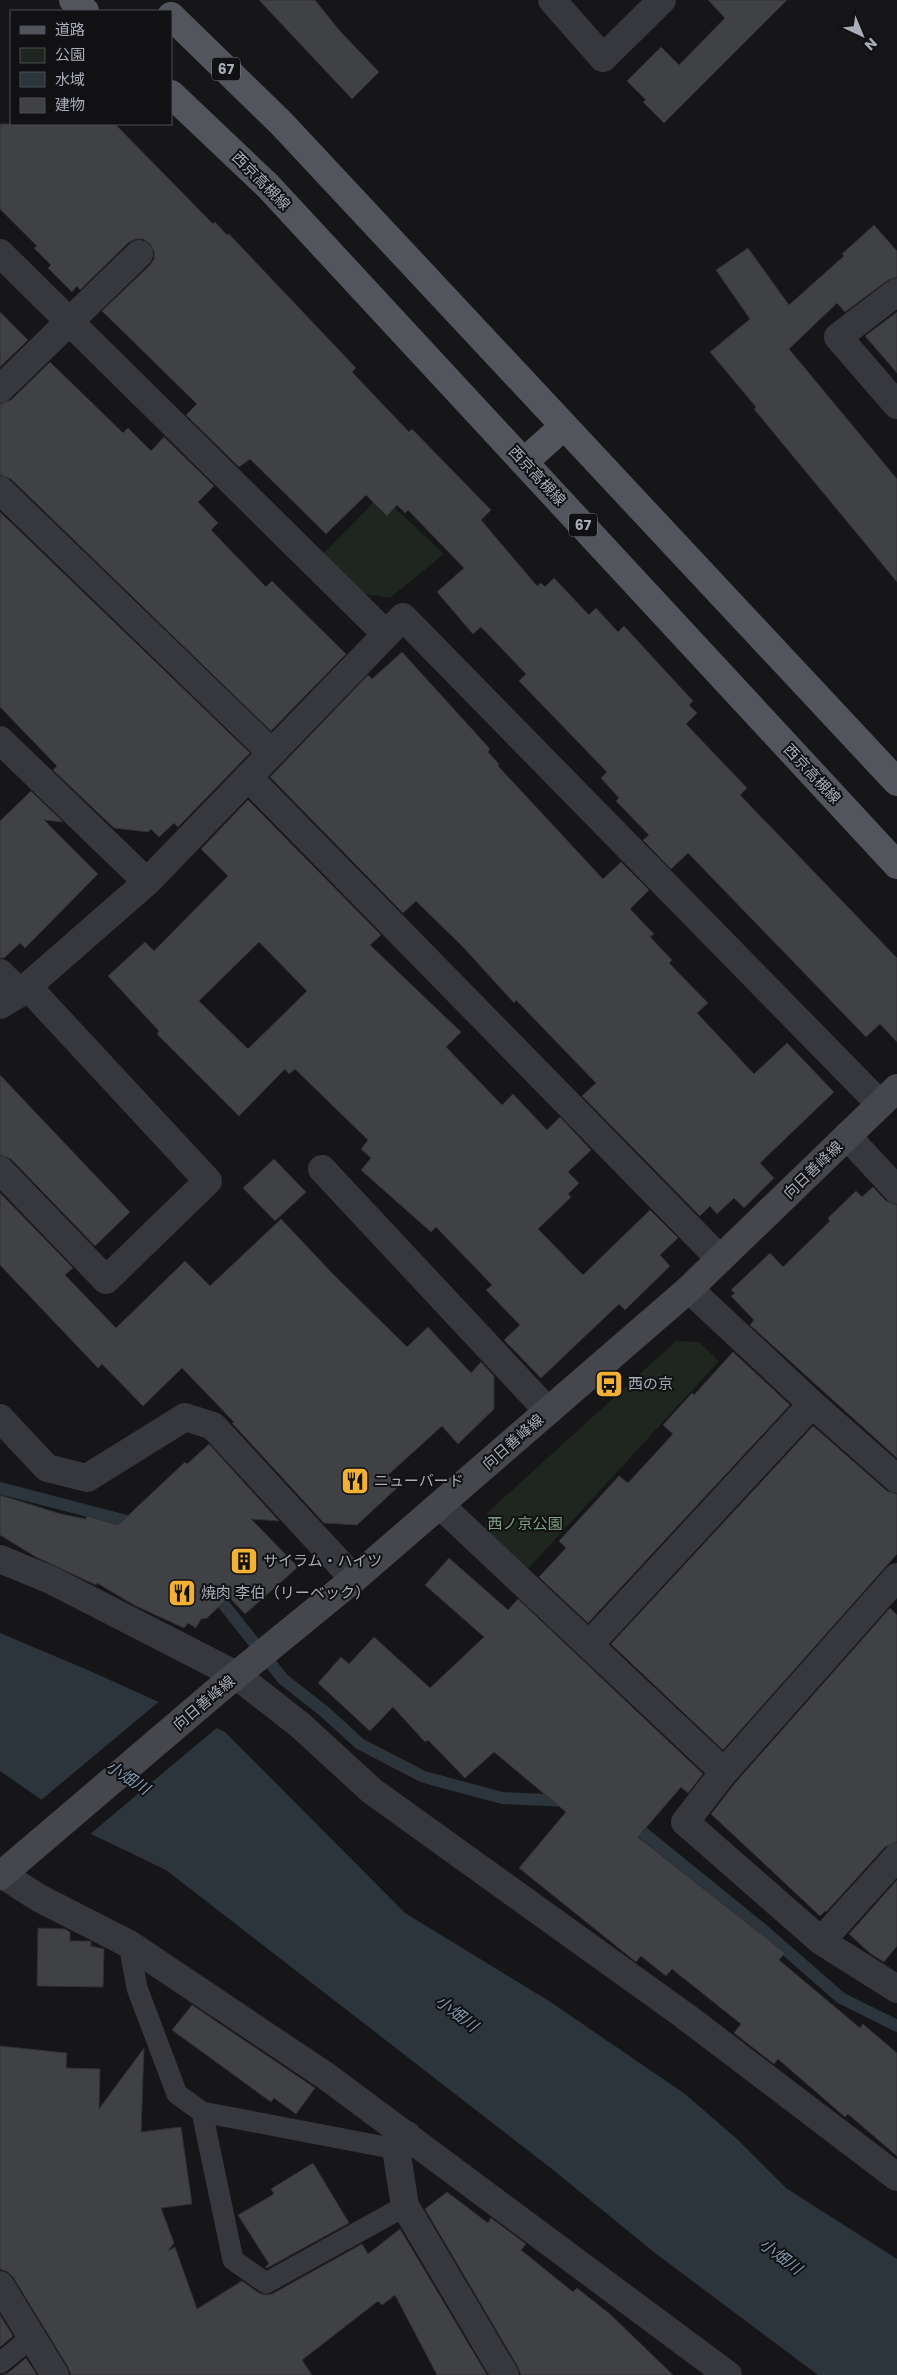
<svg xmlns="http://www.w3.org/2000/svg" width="897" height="2375" viewBox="0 0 897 2375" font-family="Poppins,'Noto Sans JP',sans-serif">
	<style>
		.green { fill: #1e261f }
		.water { fill: #2c353c }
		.pier { fill: #161618 }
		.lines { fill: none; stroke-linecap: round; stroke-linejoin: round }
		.stream { stroke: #2c353c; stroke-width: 12 }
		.building { fill: #404145; stroke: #303034; fill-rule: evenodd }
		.lane { stroke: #37383d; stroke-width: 21 }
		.street { stroke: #37383d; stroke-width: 28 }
		.secondary { stroke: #45474d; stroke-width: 28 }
		.primary { stroke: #53555c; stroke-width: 28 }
		.labels { text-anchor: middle; stroke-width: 4; stroke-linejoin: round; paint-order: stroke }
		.shield { fill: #111113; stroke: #7b7e86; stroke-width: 1 }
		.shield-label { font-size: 14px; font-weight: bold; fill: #a8adb8 }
		.street-label { font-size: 15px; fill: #a8adb8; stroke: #111113 }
		.poi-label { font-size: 15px; fill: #a8adb8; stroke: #111113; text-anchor: start }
		.park-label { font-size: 15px; fill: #7fa381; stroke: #111113 }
		.water-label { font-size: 16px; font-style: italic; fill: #7f9bb3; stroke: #111113 }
	</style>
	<rect width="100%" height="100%" fill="#161618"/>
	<!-- green -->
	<path class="green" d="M 381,495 L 444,554 L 390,598 L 360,593 L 322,555 Z
		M 676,1341 L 699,1342 L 719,1361 L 526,1571 L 486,1532 L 487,1513 Z"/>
	<!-- water -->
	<path class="water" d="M 0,1633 L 90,1671 L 225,1732 L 405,1913 L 549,2001 L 685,2094 L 737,2139 L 786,2188 L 897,2259 L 897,2375 L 818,2375 L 655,2253 L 552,2169 L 166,1870 L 91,1834 L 0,1771 Z"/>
	<!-- pier -->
	<path class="pier" d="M 161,1700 L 219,1726 L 89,1835 L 40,1801 Z"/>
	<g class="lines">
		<!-- stream -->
		<path class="stream" d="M 0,1488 L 138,1524
			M 213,1591 L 283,1679 L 325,1712 L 360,1744 L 424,1777 L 502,1798 L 568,1801
			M 630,1822 L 762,1929 L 841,1998 L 897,2026"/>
	</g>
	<!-- building -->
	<path class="building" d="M 259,0 L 315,0 L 339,30 L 379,72 L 352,99 Z
		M 708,0 L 787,0 L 664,123 L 643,102 L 646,100 L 627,81 L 661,47 L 679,65 L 725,18 Z
		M 0,124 L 115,124 L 213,224 L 215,222 L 227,235 L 229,234 L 356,368 L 352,372 L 409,432 L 412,429 L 491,510 L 481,520 L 537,586 L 541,583 L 545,587 L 554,578 L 589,615 L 596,608 L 618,632 L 624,626 L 693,701 L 689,705 L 697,713 L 686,724 L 747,788 L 740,795 L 897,958 L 897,1042 L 880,1024 L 866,1037 L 688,853 L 671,869 L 643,840 L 649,835 L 616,801 L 619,798 L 601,778 L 607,772 L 519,681 L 526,674 L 481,627 L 473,634 L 437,592 L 464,568 L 408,510 L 405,513 L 397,505 L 387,516 L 366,495 L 326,534 L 250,459 L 239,467 L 186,415 L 197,404 L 102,311 L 150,265 L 154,259 L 154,251 L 150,244 L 143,239 L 136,239 L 129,242 L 80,290 L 77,286 L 72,292 L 48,268 L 51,265 L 34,248 L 37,246 L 0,209 Z
		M 874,225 L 897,251 L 897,277 L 888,280 L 845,312 L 837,303 L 789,349 L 897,479 L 897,582 L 754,409 L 756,407 L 710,352 L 750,319 L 716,270 L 748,248 L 789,305 L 844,256 L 842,254 Z
		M 0,312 L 28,340 L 0,367 Z
		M 897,312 L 897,373 L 865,336 Z
		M 50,362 L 123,433 L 128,428 L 151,451 L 164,437 L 214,486 L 198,502 L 218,523 L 211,530 L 266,587 L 272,581 L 346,654 L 271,731 L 11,479 L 0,475 L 0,404 L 11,400 Z
		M 0,512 L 250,753 L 178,827 L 174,823 L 159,837 L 151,829 L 148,832 L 114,828 L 53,770 L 57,766 L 0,707 Z
		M 402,652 L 490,749 L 488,752 L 499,764 L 498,766 L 603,879 L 621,862 L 649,890 L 630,909 L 654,934 L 650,937 L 672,960 L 669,963 L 708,1003 L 697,1013 L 754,1074 L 787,1043 L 834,1092 L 760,1163 L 774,1178 L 744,1208 L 734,1198 L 717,1214 L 710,1206 L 700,1216 L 582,1096 L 596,1083 L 516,1000 L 514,1003 L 463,947 L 416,901 L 403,913 L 270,777 L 368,675 L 372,679 Z
		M 31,791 L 63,822 L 44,820 L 98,874 L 25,948 L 20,943 L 4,958 L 0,958 L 0,821 Z
		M 248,800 L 381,935 L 370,945 L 461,1032 L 446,1047 L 502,1105 L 513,1094 L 547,1130 L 560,1117 L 591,1150 L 568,1172 L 579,1183 L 568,1194 L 571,1197 L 538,1229 L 583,1275 L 650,1210 L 678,1238 L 660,1255 L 670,1266 L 625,1310 L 619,1304 L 541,1378 L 504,1340 L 520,1325 L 486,1290 L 492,1285 L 436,1227 L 431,1232 L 361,1170 L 371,1158 L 361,1149 L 368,1140 L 295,1069 L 289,1074 L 285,1069 L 239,1116 L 157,1034 L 159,1031 L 108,976 L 145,942 L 154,951 L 228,876 L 201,849 ZM 259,942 L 307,991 L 248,1049 L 199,1001 Z
		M 0,1075 L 130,1212 L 95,1246 L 11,1159 L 0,1155 Z
		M 274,1159 L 306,1192 L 275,1221 L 243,1188 Z
		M 873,1187 L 886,1201 L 897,1205 L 897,1458 L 750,1325 L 754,1320 L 731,1296 L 735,1293 L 731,1290 L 770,1253 L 783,1267 L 830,1221 L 828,1218 L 856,1191 L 862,1197 Z
		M 0,1193 L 73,1268 L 65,1275 L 116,1328 L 185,1261 L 210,1286 L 281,1219 L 333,1274 L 407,1347 L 428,1327 L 471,1373 L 481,1362 L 494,1376 L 494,1409 L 458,1444 L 442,1426 L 388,1475 L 399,1486 L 357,1525 L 324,1523 L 232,1423 L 234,1422 L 182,1368 L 143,1406 L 102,1364 L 98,1368 L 0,1265 Z
		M 733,1352 L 790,1405 L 588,1623 L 539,1577 L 566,1548 L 559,1541 L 619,1476 L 628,1483 L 673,1434 L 663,1425 L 692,1393 L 694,1395 Z
		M 813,1426 L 887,1491 L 897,1494 L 897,1554 L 723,1750 L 611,1644 Z
		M 209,1444 L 279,1521 L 251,1519 L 298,1567 L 245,1614 L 229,1597 L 207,1618 L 201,1619 L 196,1628 L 188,1623 L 184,1628 L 134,1605 L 97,1583 L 96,1585 L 36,1557 L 0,1535 L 0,1495 L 61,1514 L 86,1519 L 87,1516 L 118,1525 L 185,1462 L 187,1464 Z
		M 449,1558 L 508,1610 L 518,1599 L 703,1774 L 688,1793 L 681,1787 L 638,1837 L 785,1953 L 779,1960 L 860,2028 L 863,2024 L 897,2053 L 897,2156 L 848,2114 L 845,2117 L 778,2059 L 774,2064 L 734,2033 L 741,2024 L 672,1969 L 666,1976 L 641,1956 L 636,1962 L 519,1868 L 566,1812 L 494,1752 L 465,1778 L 428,1740 L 425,1742 L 393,1707 L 370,1731 L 318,1683 L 341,1657 L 349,1664 L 374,1637 L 430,1688 L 484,1637 L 425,1585 Z
		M 890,1608 L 897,1615 L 897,1842 L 885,1847 L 826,1912 L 825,1911 L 820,1916 L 711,1814 L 736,1782 Z
		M 897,1880 L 897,1946 L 884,1962 L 871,1954 L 849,1934 Z
		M 38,1928 L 65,1929 L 70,1932 L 70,1941 L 89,1941 L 91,1942 L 91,1946 L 104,1949 L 103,1987 L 37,1986 Z
		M 192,2005 L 315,2088 L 296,2114 L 274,2098 L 271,2102 L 172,2030 Z
		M 0,2046 L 67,2053 L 66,2068 L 100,2069 L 99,2109 L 144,2048 L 141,2132 L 181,2127 L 192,2204 L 161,2208 L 174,2243 L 168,2251 L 175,2247 L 197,2309 L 242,2281 L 259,2293 L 266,2295 L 272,2294 L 362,2244 L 368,2254 L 400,2229 L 487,2375 L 437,2375 L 395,2295 L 382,2305 L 378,2301 L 302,2360 L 312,2375 L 71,2375 L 68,2367 L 13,2277 L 8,2272 L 0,2269 Z
		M 313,2163 L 349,2223 L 267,2268 L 265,2267 L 269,2264 L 238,2215 L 274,2194 L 271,2189 Z
		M 447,2192 L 488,2223 L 491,2218 L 526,2244 L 521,2250 L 573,2292 L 577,2288 L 611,2315 L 673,2375 L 521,2375 L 518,2367 L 425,2209 Z
		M 0,2315 L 13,2336 L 0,2347 Z
		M 26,2358 L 37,2375 L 3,2375 L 8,2373 Z"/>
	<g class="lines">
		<!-- lane -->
		<path class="lane" d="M 129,1944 L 137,1988 L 177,2094 L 202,2112 L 396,2149
			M 202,2112 L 233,2260 L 266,2283 L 405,2206
			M 0,2363 L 32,2337"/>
		<!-- street -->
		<path class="street" d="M 552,0 L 603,58 L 662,0
			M 0,253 L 386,634
			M 897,292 L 838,337 L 897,405
			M 0,389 L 139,254
			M 0,490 L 272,753
			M 0,740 L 147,882
			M 248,777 L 720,1259
			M 0,973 L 20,993
			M 0,1005 L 20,993 L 147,882 L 403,617 L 880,1104
			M 847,1136 L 897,1190
			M 322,1169 L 548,1411
			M 0,1170 L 106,1280 L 208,1181 L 27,986
			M 689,1289 L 812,1404 L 897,1479
			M 0,1418 L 47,1468 L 87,1478 L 185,1417 L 213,1426 L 354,1579
			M 440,1505 L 724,1772
			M 0,1559 L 51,1580 L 236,1675 L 300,1725 L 372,1791 L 685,2016 L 897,2177
			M 897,1577 L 724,1772 L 685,1822 L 821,1941 L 897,1989
			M 589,1645 L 812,1404
			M 0,1873 L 39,1898 L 129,1944 L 326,2076 L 728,2375
			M 821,1941 L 897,1857
			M 407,2135 L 396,2149 L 405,2206 L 505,2375
			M 0,2285 L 55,2375"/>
		<!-- secondary -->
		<path class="secondary" d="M 0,1876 L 218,1690 L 354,1579 L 689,1289 L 897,1088"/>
		<!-- primary -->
		<path class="primary" d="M 73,0 L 85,11
			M 171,16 L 281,123 L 897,782
			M 171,94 L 268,186 L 897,865
			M 524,462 L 564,426"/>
	</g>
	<!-- icons -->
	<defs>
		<g id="bus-square" transform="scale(1.4375)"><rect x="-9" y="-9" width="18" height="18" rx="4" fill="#f2b134" stroke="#111113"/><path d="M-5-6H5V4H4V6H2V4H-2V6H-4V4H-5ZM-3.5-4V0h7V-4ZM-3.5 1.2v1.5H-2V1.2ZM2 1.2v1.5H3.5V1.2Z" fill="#111"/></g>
		<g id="restaurant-square" transform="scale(1.4375)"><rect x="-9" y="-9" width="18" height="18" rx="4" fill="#f2b134" stroke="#111113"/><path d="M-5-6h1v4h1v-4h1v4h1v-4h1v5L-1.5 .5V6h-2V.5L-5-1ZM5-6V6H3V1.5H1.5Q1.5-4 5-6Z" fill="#111"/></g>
		<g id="building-square" transform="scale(1.4375)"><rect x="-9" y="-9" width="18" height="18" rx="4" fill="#f2b134" stroke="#111113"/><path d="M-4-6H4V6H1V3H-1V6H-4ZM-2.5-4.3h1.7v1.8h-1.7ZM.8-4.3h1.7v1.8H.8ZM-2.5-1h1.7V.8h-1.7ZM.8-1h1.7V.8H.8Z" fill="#111"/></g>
	</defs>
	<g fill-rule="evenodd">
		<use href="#bus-square" x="609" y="1384"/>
		<use href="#restaurant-square" x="355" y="1481"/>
		<use href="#building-square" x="244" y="1561"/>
		<use href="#restaurant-square" x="182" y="1593"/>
	</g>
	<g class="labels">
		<!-- shield labels -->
		<g class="shield">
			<rect x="212" y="57.5" width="28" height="23" rx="4"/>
			<rect x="569" y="513.5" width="28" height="23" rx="4"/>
		</g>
		<g class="shield-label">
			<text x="226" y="74">67</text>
			<text x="583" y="530">67</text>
		</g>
		<!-- street labels -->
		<g class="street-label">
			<text transform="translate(261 181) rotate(45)" y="5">西京高槻線</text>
			<text transform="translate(537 476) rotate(47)" y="5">西京高槻線</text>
			<text transform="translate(812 774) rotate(47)" y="5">西京高槻線</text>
			<text transform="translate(813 1170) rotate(-44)" y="5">向日善峰線</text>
			<text transform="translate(513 1442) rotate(-41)" y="5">向日善峰線</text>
			<text transform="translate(204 1703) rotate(-40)" y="5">向日善峰線</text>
		</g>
		<!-- poi labels -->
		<g class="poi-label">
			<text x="628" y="1389">西の京</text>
			<text x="374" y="1486">ニューバード</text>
			<text x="263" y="1566">サイラム・ハイツ</text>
			<text x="201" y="1598">焼肉 李伯（リーベック）</text>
		</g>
		<!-- park labels -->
		<g class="park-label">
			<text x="525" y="1529">西ノ京公園</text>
		</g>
		<!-- water labels -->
		<g class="water-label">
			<text transform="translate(128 1777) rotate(33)" y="6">小畑川</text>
			<text transform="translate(457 2013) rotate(37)" y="6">小畑川</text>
			<text transform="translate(781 2256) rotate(37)" y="6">小畑川</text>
		</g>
	</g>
	<!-- legend -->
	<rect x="10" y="10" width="162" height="115" fill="#111113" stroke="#4d4f55"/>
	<rect x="20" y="26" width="25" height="8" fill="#53555c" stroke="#4d4f55"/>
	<text x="55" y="35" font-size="15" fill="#a8adb8">道路</text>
	<rect x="20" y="48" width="25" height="15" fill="#1e261f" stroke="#4d4f55"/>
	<text x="55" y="60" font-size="15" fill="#a8adb8">公園</text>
	<rect x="20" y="72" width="25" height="15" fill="#2c353c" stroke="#4d4f55"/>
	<text x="55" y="85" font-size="15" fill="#a8adb8">水域</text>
	<rect x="20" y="98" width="25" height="15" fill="#404145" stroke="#4d4f55"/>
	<text x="55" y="110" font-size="15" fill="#a8adb8">建物</text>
	<!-- north arrow -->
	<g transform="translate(862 35) rotate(136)" stroke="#111113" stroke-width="4" paint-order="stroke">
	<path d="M0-4L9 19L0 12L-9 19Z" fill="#a8adb8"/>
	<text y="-8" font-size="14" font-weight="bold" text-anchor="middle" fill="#a8adb8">N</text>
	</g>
</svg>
